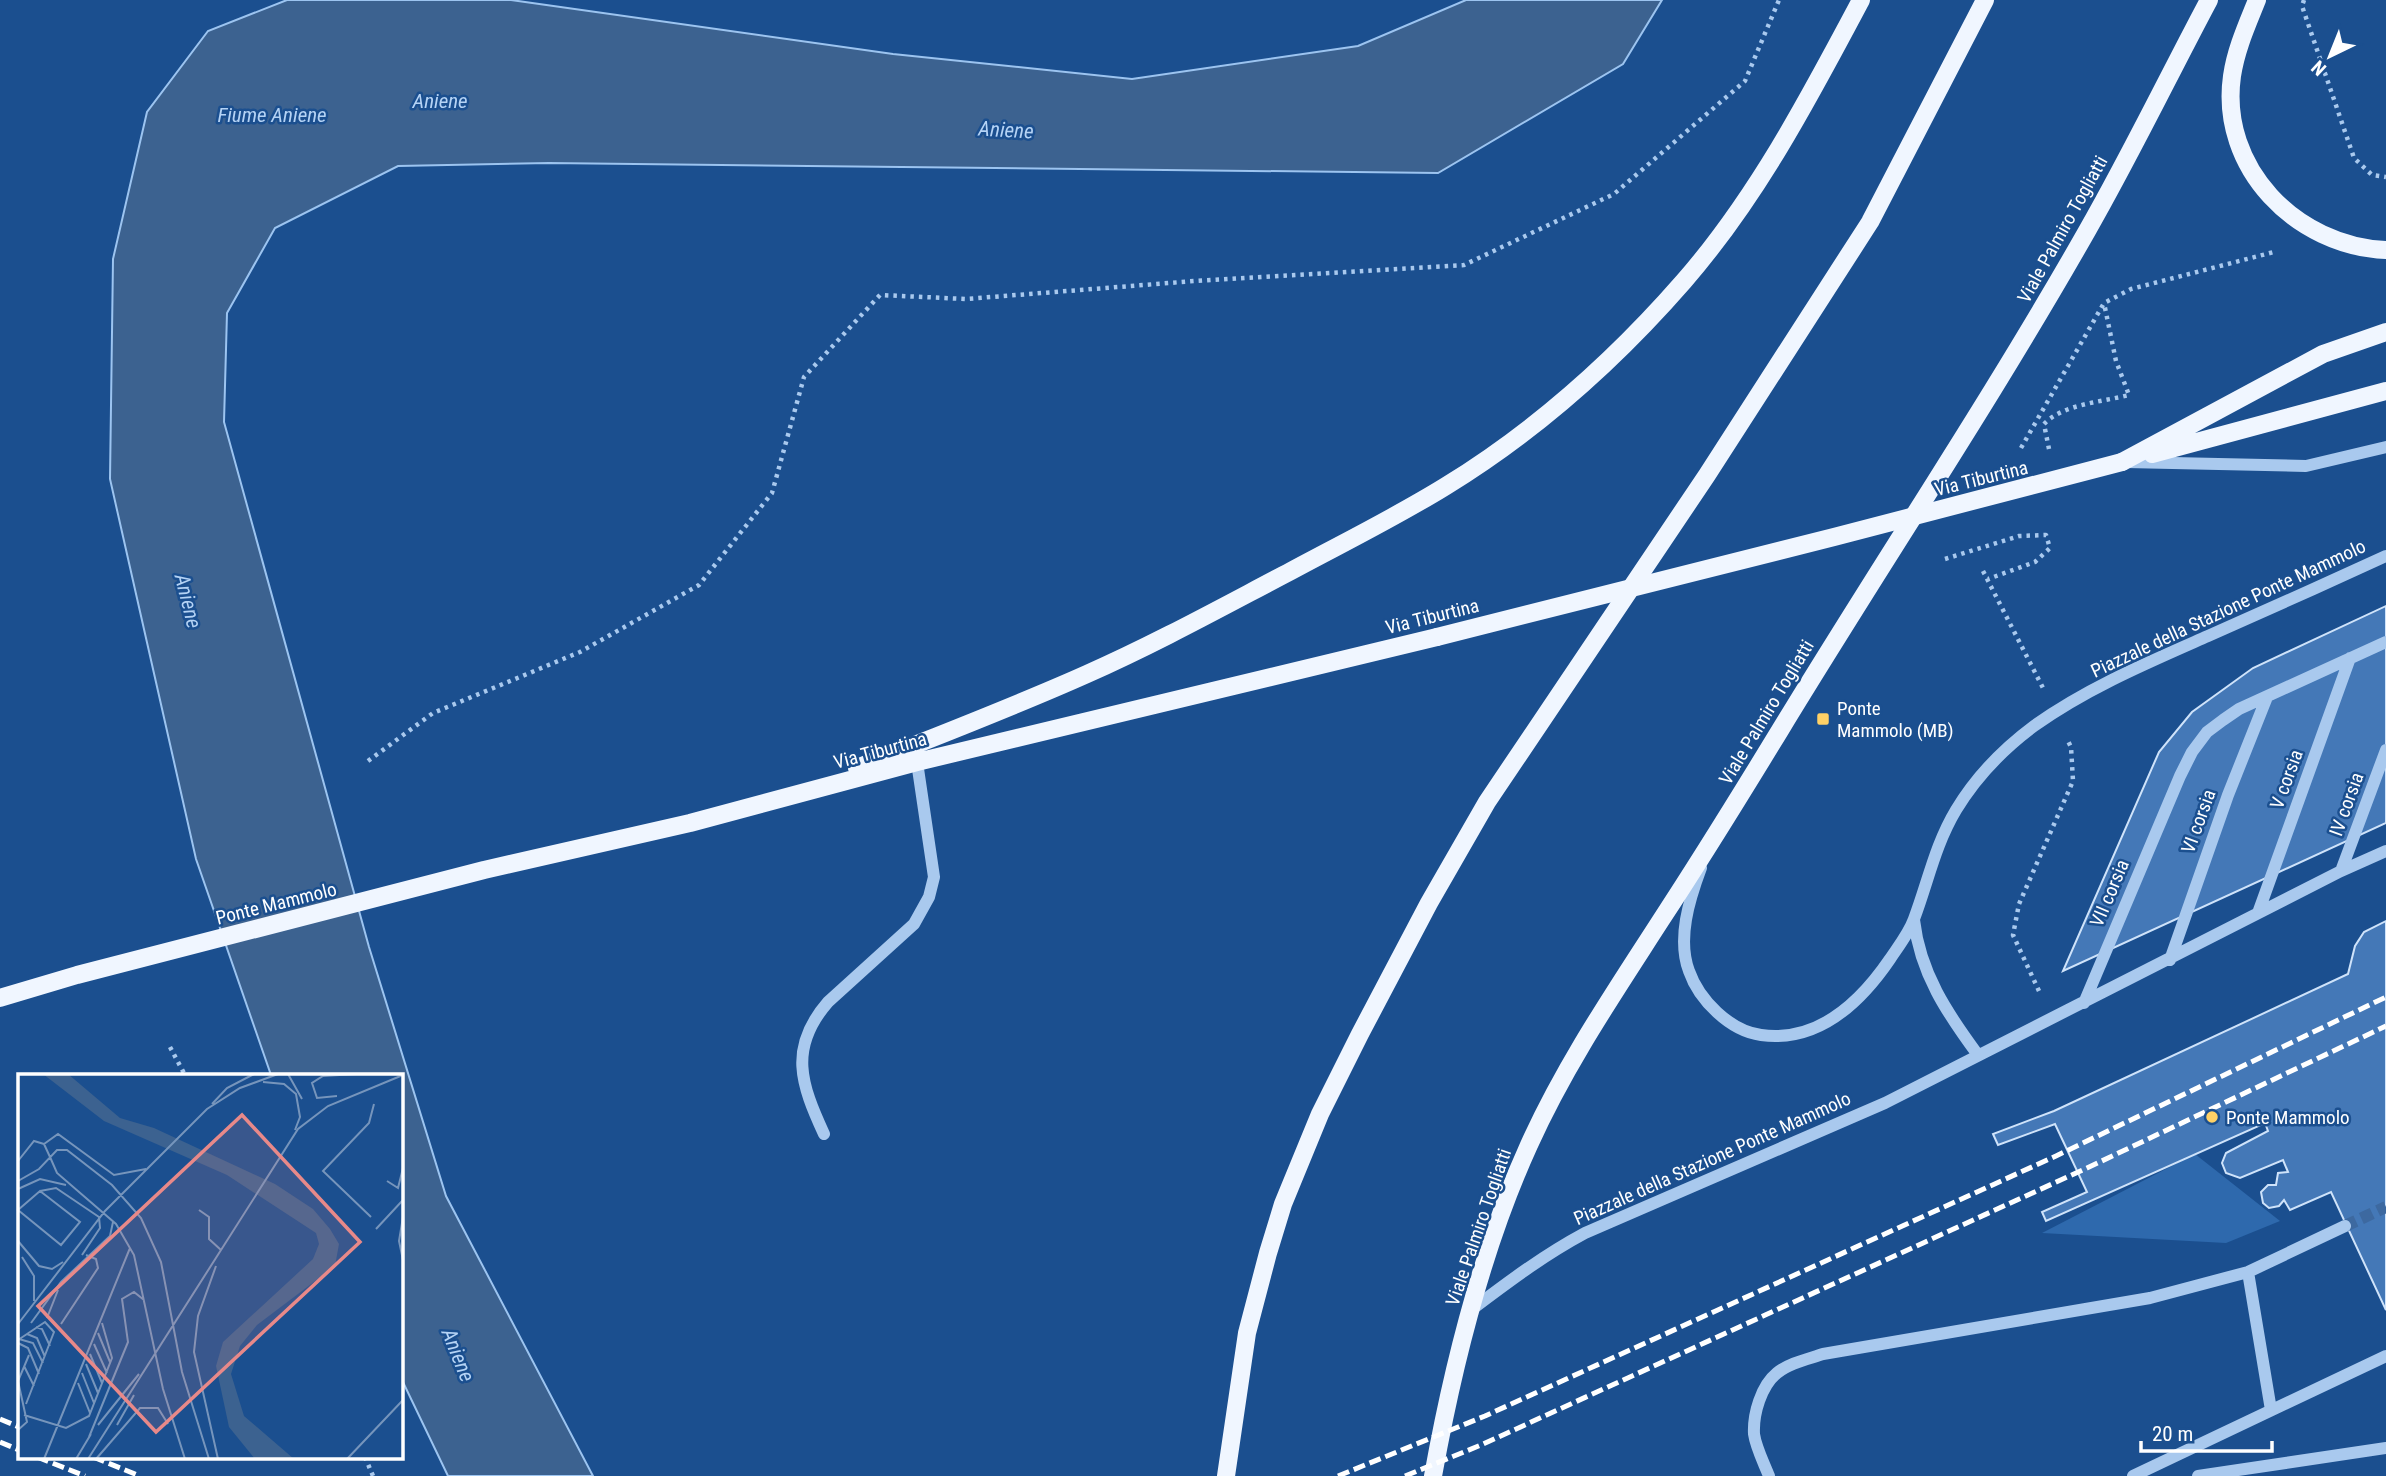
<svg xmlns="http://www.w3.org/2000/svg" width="2386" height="1476" viewBox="0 0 2386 1476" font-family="'Roboto Condensed',sans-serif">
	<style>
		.green { fill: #2e69ad }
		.water { fill: #3c6290; stroke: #9cc4f0; stroke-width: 2 }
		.building { fill: #4478b7; stroke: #cfe3fa; stroke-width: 2 }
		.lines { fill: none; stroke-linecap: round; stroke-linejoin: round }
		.minor-tunnel { stroke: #3d69a0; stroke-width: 12; stroke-dasharray: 12 6; stroke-linecap: butt }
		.path { stroke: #a9c9ee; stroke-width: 4.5; stroke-dasharray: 3.5 5; stroke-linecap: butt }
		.minor { stroke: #a9c9ee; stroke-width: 12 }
		.major { stroke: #f0f6ff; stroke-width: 18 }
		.rail { stroke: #fff; stroke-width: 5; stroke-dasharray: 12 5; stroke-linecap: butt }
		.major-bridge { stroke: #f0f6ff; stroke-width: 18 }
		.poi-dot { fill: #ffd166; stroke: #1b4f8f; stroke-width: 2.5 }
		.labels { text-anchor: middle; stroke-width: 5; stroke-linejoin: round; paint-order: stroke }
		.street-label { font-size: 19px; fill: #fff; stroke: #1b4f8f }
		.poi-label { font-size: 19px; fill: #fff; stroke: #1b4f8f; text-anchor: start }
		.water-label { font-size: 21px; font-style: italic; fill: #b5d3f5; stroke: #1b4f8f }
		.inset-road { fill: none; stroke: #7695bc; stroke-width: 2 }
		.view { fill: #e88989; fill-opacity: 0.15; stroke: #e88989; stroke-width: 3.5 }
		.inset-edge { fill: none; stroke: #fff; stroke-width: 3.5 }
	</style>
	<rect width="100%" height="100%" fill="#1b4f8f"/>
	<!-- green -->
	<path class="green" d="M 2195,1154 L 2280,1221 L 2226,1243 L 2042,1233 Z"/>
	<!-- water -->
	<path class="water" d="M 287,0 L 511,0 L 893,54 L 1132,79 L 1358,46 L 1466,0 L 1662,0 L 1623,64 L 1438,173 L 549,163 L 398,166 L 275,228 L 227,313 L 224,422 L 369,947 L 446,1196 L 593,1476 L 448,1476 L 401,1378 L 401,1075 L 271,1075 L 196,859 L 110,479 L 113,259 L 147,112 L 208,31 Z"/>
	<!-- building -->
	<path class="building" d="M 2386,606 L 2386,823 L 2063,971 L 2159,752 L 2192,712 L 2253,668 Z
		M 2386,921 L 2386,1310 L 2331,1192 L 2290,1210 L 2284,1200 L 2279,1206 L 2269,1208 L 2263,1203 L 2261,1192 L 2268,1185 L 2276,1185 L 2278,1173 L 2288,1172 L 2283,1160 L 2240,1178 L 2226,1173 L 2222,1163 L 2226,1153 L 2268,1131 L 2265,1123 L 2046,1221 L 2042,1212 L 2087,1192 L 2055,1124 L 1998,1145 L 1993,1134 L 2054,1111 L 2348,974 L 2355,946 L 2364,932 Z"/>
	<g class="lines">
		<!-- minor-tunnel -->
		<path class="minor-tunnel" d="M 2345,1226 L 2386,1207"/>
		<!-- path -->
		<path class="path" d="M 2304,0 L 2302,6 L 2354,158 L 2372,175 L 2386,177
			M 2021,448 L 2104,303 L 2131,289 L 2274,252
			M 2049,449 L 2044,424 C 2063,404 2102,402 2129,395 L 2116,361 L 2104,303
			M 1945,559 L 2019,536 L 2046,535 L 2050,548 L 2035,562 L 1988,579
			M 1983,571 L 2043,688
			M 368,761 L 433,713 L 580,652 L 699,585 L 772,493 L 804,377 L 880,295 L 966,299 L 1194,281 L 1464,265 L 1614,194 L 1745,81 L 1779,0
			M 2039,991 L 2013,935 L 2019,904 L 2073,781 L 2071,747 L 2067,739
			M 170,1047 L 185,1075
			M 365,1457 L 373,1476"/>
		<!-- minor -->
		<path class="minor" d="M 2126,462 L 2306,466 L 2386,447
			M 1701,868 C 1689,900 1677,939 1689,971 C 1699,1000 1730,1031 1761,1035 C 1818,1043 1860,1003 1890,959 C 1898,947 1909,933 1914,919 C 1928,882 1935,845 1956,810 C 1976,777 2003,749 2034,726 C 2087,688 2149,662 2208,636 C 2267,610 2327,583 2386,556
			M 2341,871 L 2386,750
			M 2258,913 L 2350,658
			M 1914,920 C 1920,973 1947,1013 1978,1055
			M 2170,960 L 2228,795 L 2267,697
			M 2084,1003 L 2180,776 L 2192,752 L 2207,732 L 2223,720 L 2239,709 L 2386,642
			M 824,1134 C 801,1084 788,1048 828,1002 L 914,924 L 929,897 L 934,877 L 917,762
			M 2248,1272 L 2271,1410
			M 1471,1310 C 1508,1282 1544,1255 1585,1233 L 1885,1103 L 2341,871 L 2386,851
			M 1769,1476 C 1764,1463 1756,1448 1754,1434 C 1753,1414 1761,1386 1777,1373 C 1789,1363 1808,1359 1823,1354 L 2150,1298 L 2248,1272 L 2345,1226
			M 2133,1476 L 2386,1356
			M 2198,1476 L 2386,1448"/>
		<!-- major -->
		<path class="major" d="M 2257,0 C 2247,25 2236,49 2232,76 C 2219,168 2296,246 2386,250
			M 2152,454 L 2386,391
			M 2122,462 L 2323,354 L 2386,332
			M 857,768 C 934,737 1011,708 1087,674 C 1157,643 1224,606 1291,571 C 1343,543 1396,517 1446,486 C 1534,432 1616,359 1684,281 C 1757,197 1809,98 1861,0
			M 0,998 L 77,975 L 484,870 L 690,823 L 917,762 L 1437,637
			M 1226,1476 L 1247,1333 L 1268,1253 L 1283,1204 L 1320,1114 L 1360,1034 L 1429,903 L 1487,802 L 1707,475 L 1870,222 L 1985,0
			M 1433,1476 C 1453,1365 1482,1248 1529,1145 C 1565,1065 1614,993 1661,920 C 1703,856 1743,791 1782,727 C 1883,561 1991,400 2087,231 C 2130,156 2168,77 2209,0"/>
		<!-- rail -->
		<path class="rail" d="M 0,1419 L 19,1427
			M 0,1442 L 19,1450
			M 37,1457 L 85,1476
			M 93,1457 L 140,1476
			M 1338,1476 L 1485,1416 L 2056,1156 L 2386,997
			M 1405,1476 L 1481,1445 L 2087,1168 L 2386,1026"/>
		<!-- major-bridge -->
		<path class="major-bridge" d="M 1437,637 L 1834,537 L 2122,462"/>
	</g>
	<!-- markers -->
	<g class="poi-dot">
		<rect x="1816" y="712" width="14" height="14" rx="3.5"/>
		<circle cx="2212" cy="1117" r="7"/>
	</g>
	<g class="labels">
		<!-- street labels -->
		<g class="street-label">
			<text transform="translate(2062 229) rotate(-61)" y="7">Viale Palmiro Togliatti</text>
			<text transform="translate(1981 478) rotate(-14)" y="7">Via Tiburtina</text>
			<text transform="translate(2228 608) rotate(-25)" y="7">Piazzale della Stazione Ponte Mammolo</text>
			<text transform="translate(1432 616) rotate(-14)" y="7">Via Tiburtina</text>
			<text transform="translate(1766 712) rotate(-59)" y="7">Viale Palmiro Togliatti</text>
			<text transform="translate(880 750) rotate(-15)" y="7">Via Tiburtina</text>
			<text transform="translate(2286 779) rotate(-70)" y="7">V corsia</text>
			<text transform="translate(2346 804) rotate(-70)" y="7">IV corsia</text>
			<text transform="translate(2198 821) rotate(-70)" y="7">VI corsia</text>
			<text transform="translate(2109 893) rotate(-67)" y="7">VII corsia</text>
			<text transform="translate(276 903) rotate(-14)" y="7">Ponte Mammolo</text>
			<text transform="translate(1712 1158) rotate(-24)" y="7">Piazzale della Stazione Ponte Mammolo</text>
			<text transform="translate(1478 1227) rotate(-71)" y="7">Viale Palmiro Togliatti</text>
		</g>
		<!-- poi labels -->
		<g class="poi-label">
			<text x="1837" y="715">Ponte<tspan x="1837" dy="22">Mammolo (MB)</tspan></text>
			<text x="2226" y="1124">Ponte Mammolo</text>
		</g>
		<!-- water labels -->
		<g class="water-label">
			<text x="440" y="108">Aniene</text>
			<text x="272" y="122">Fiume Aniene</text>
			<text transform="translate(1006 130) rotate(3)" y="7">Aniene</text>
			<text transform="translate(188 601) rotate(76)" y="7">Aniene</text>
			<text transform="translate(458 1355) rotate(68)" y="7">Aniene</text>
		</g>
	</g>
	<!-- overview -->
	<g transform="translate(18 1074)">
		<rect width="385" height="385" fill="#1b4f8f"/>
		<path d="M 25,0 L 50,0 L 102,44 L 136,54 L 257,110 L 295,135 L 312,155 L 321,170 L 317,192 L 239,251 L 222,272 L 213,300 L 226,342 L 276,385 L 237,385 L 211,353 L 198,292 L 205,268 L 295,185 L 301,170 L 298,159 L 209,101 L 86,47 Z" fill="#3c6290"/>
		<path class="inset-road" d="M 270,0 L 284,25M 245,8 L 266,10 L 278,20 L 282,43 L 277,56M 319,22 L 299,24 L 294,9 L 305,2 L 338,0M 194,30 L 209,14 L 236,0M 32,83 L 26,70 L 40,60 L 96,101 L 128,95M 32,83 L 39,99 L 98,150 L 116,181 L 145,315 L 167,385M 0,87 L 16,67 L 26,70M 0,107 L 21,95 L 39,76 L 49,76 L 94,111 L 123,144 L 143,188 L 164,298 L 191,385M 369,107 L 380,114 L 385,94M 0,115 L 22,105 L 48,111M 22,117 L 62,148 L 43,171 L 0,136 ZM 22,117 L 38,114 L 81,143 L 82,154 L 64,181M 181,136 L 191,143 L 191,165 L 203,176M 353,143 L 305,97 L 351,49 L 356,30M 385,143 L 381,167 L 385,186M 358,155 L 385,126M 0,167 L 21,192 L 34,195 L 45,188M 4,183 L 16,202 L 16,227M 198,192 L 180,242 L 176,278 L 200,385M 29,244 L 40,216M 13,249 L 43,208 L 92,162 L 95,148M 0,250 L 87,137 L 189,35 L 222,14 L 260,0M 43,250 L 80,194 L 78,185 L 68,181M 18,253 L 24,255 L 32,272M 80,259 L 92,288M 9,260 L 19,264 L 27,283M 1,265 L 15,269 L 25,289M 0,266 L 27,248 L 36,258 L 8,330M 0,269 L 10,274 L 21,300M 76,270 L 89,299M 72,280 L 84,309M 68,290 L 80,319M 6,292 L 16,312M 64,299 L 76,329M 60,309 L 72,339M 6,341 L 48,354 L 71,342 L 94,284 L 84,249M 80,351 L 121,300M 99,351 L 116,321M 0,356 L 9,348 L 0,307 L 11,281M 71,363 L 110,268 L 104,225 L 116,218 L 126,226M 26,385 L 112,174M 58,385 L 73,360M 70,385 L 280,55 L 310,32 L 385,1M 78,385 L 122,334 L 140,334 L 150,350M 329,385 L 385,326"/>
		<path class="view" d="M 224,41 L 342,168 L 138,358 L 20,232 Z"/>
		<rect width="385" height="385" class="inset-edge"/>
	</g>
	<!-- north arrow -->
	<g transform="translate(2330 56) rotate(223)" stroke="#1b4f8f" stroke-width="5" paint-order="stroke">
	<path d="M0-5L12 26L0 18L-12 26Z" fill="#ffffff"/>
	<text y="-10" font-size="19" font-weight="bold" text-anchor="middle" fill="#ffffff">N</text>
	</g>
	<!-- scale -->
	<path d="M2141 1441v10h131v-10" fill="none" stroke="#ffffff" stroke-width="3.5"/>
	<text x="2152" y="1441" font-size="21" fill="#ffffff" stroke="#1b4f8f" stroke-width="5" paint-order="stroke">20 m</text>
</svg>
